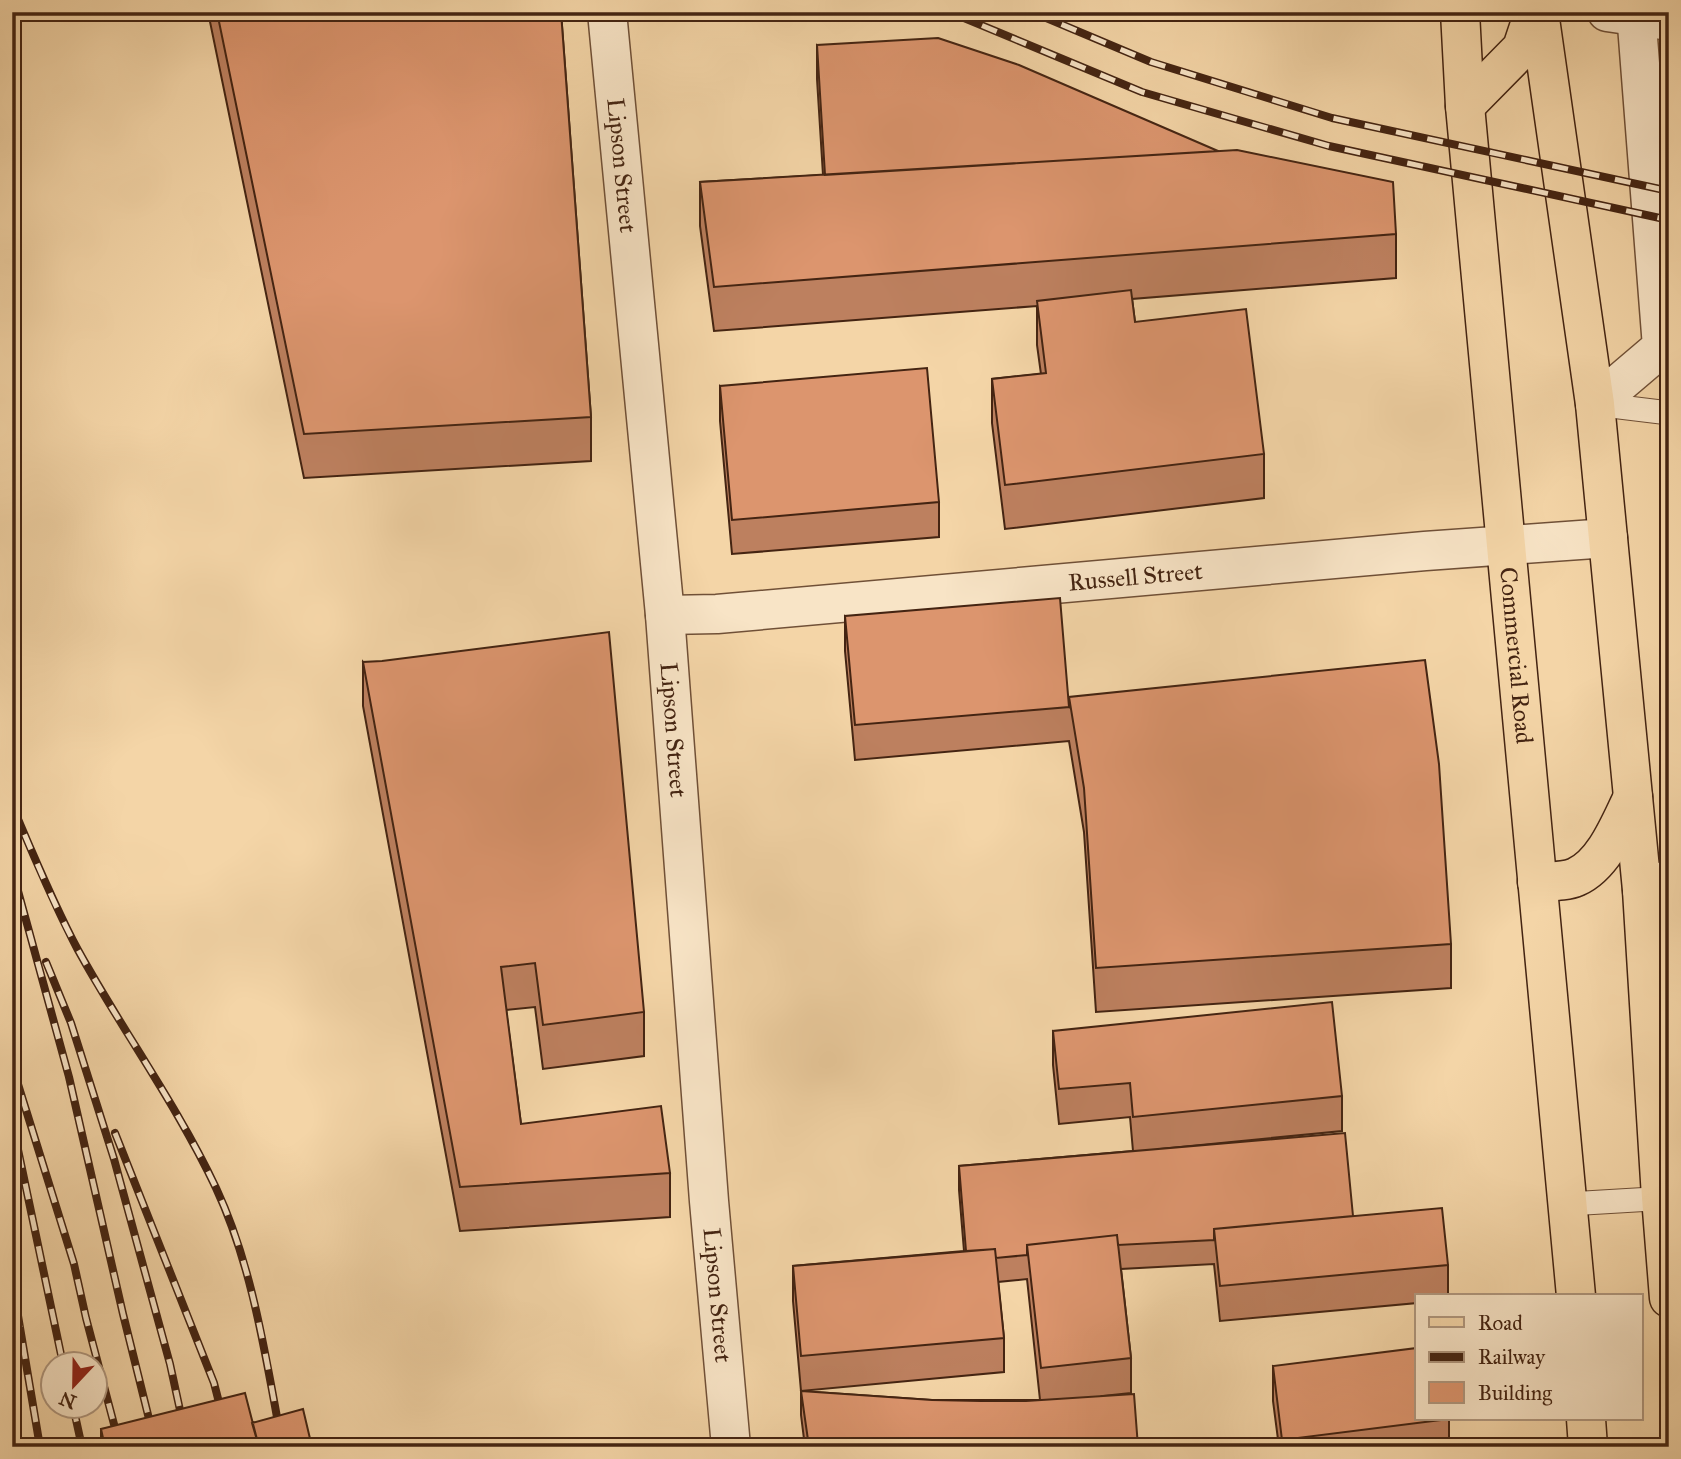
<svg xmlns="http://www.w3.org/2000/svg" width="1681" height="1459" viewBox="0 0 1681 1459" font-family="'IM FELL Great Primer',serif">
	<style>
		.lines { fill: none; stroke-linecap: round; stroke-linejoin: round }
		.lane-casing { stroke: #705037; stroke-width: 25 }
		.street-casing { stroke: #705037; stroke-width: 41 }
		.primary-casing { stroke: #442412; stroke-width: 41 }
		.lane { stroke: #f8e4c6; stroke-width: 23 }
		.street { stroke: #f8e4c6; stroke-width: 38 }
		.primary { stroke: #f4d5a7; stroke-width: 38 }
		.rail-casing { stroke: #442412; stroke-width: 8 }
		.rail { stroke: #f8e4c6; stroke-width: 5; stroke-dasharray: 16; stroke-linecap: butt }
		.wall { fill: #bd805f; stroke: #442412; stroke-width: 2 }
		.building { fill: #dc956e; stroke: #442412; stroke-width: 2 }
		.labels { text-anchor: middle; stroke-width: 5; stroke-linejoin: round; paint-order: stroke }
		.street-label { font-size: 24px; fill: #442412; stroke: #f8e4c6 }
	</style>
	<rect width="100%" height="100%" fill="#f4d5a7"/>
	<filter id="stains"><feTurbulence type="fractalNoise" baseFrequency=".00286" numOctaves="4"/><feColorMatrix values="0 0 0 0 .2 0 0 0 0 .09 0 0 0 0 .02 0 0 0 .5 -.17"/></filter>
	<radialGradient id="worn" r=".72"><stop offset=".6" stop-color="#630" stop-opacity="0"/><stop offset="1" stop-color="#630" stop-opacity=".3"/></radialGradient>
	<g class="lines">
		<!-- lane casing -->
		<g class="lane-casing">
			<path id="lane" d="M 1643,103 L 1669,109
				M 1595,404 L 1669,413
				M 1568,1204 L 1669,1198"/>
		</g>
		<!-- street casing -->
		<g class="street-casing">
			<g id="street">
				<path id="s1" d="M 607,12 L 665,615 L 709,1201 L 731,1447"/>
				<path d="M 1607,12 L 1669,21"/>
				<path d="M 1595,404 L 1662,347 L 1636,12"/>
				<path id="s2" d="M 665,615 L 717,614 L 1425,551 L 1608,538"/>
				<path d="M 1642,890 L 1669,879"/>
			</g>
		</g>
		<!-- primary casing -->
		<g class="primary-casing">
			<g id="primary">
				<path id="s3" d="M 1460,12 L 1465,106 L 1576,1296"/>
				<path d="M 1539,12 L 1595,404 L 1642,890 L 1661,1197 L 1669,1298"/>
				<path d="M 1465,106 L 1522,48 L 1534,12"/>
				<path d="M 1537,882 C 1549,881 1565,882 1576,877 C 1605,864 1620,823 1633,797"/>
				<path d="M 1586,1419 L 1588,1447"/>
			</g>
		</g>
		<!-- lane -->
		<use href="#lane" class="lane"/>
		<!-- street -->
		<use href="#street" class="street"/>
		<!-- primary -->
		<use href="#primary" class="primary"/>
		<!-- rail casing -->
		<g class="rail-casing">
			<path id="rail" d="M 953,12 L 964,18 L 1142,92 L 1329,146 L 1669,220
				M 1032,12 L 1151,62 L 1332,118 L 1669,191
				M 12,805 C 33,854 53,903 78,950 C 122,1030 177,1105 216,1188 C 251,1263 264,1347 279,1428
				M 12,869 L 69,1077 L 123,1314 L 156,1447
				M 46,962 L 71,1023 L 114,1159 L 170,1364 L 188,1447
				M 12,1065 L 74,1264 L 86,1318 L 120,1447
				M 12,1121 L 63,1364
				M 115,1133 L 214,1383 L 223,1418
				M 12,1280 L 40,1447
				M 73,1406 L 82,1447
				M 12,1441 L 13,1447"/>
		</g>
		<!-- rail -->
		<use href="#rail" class="rail"/>
	</g>
	<!-- wall -->
	<path class="wall" d="M 208,12 L 561,12 L 591,417 L 591,461 L 304,478 Z
		M 817,45 L 1396,234 L 1396,278 L 1132,299 L 1135,322 L 1264,454 L 1264,498 L 1005,529 L 992,423 L 992,379 L 1041,374 L 1037,345 L 1037,306 L 714,331 L 700,226 L 700,182 L 823,175 L 817,79 Z
		M 720,386 L 939,502 L 939,537 L 732,554 L 720,421 Z
		M 845,616 L 1069,707 L 1069,697 L 1451,944 L 1451,988 L 1096,1012 L 1084,832 L 1069,741 L 855,760 L 845,651 Z
		M 363,662 L 644,1012 L 644,1056 L 543,1069 L 535,1007 L 506,1010 L 521,1124 L 670,1173 L 670,1217 L 460,1231 L 363,706 Z
		M 1053,1031 L 1342,1096 L 1342,1131 L 1160,1149 L 1353,1216 L 1448,1265 L 1448,1296 L 1417,1296 L 1417,1303 L 1220,1321 L 1214,1264 L 1121,1269 L 1131,1358 L 1131,1393 L 1102,1396 L 1138,1447 L 805,1447 L 801,1415 L 801,1391 L 932,1400 L 1040,1400 L 1027,1279 L 998,1282 L 1004,1338 L 1004,1372 L 801,1391 L 793,1301 L 793,1266 L 964,1251 L 959,1190 L 959,1166 L 1133,1151 L 1130,1117 L 1059,1124 L 1053,1065 Z
		M 1273,1366 L 1449,1419 L 1449,1447 L 1279,1447 L 1273,1401 Z
		M 252,1423 L 312,1447 L 101,1447 L 101,1429 Z"/>
	<!-- building -->
	<path class="building" d="M 217,12 L 561,12 L 591,417 L 304,434 Z
		M 938,38 L 1019,65 L 1218,151 L 825,175 L 817,45 Z
		M 1237,150 L 1393,182 L 1396,234 L 714,287 L 700,182 Z
		M 1131,290 L 1135,322 L 1246,309 L 1264,454 L 1005,485 L 992,379 L 1046,373 L 1037,301 Z
		M 927,368 L 939,502 L 732,520 L 720,386 Z
		M 1060,598 L 1069,707 L 855,725 L 845,616 Z
		M 609,632 L 644,1012 L 543,1025 L 535,963 L 501,967 L 521,1124 L 661,1106 L 670,1173 L 460,1187 L 363,662 L 382,661 Z
		M 1425,660 L 1439,764 L 1451,944 L 1096,968 L 1084,788 L 1069,697 Z
		M 1332,1002 L 1342,1096 L 1133,1117 L 1130,1083 L 1059,1089 L 1053,1031 Z
		M 1345,1133 L 1353,1216 L 1214,1229 L 1214,1240 L 1118,1245 L 1117,1235 L 1027,1245 L 1027,1255 L 996,1258 L 995,1249 L 966,1251 L 959,1166 Z
		M 1442,1208 L 1448,1265 L 1220,1286 L 1214,1229 Z
		M 1117,1235 L 1131,1358 L 1041,1368 L 1027,1245 Z
		M 995,1249 L 1004,1338 L 801,1356 L 793,1266 Z
		M 1417,1348 L 1417,1419 L 1449,1419 L 1282,1440 L 1273,1366 Z
		M 801,1391 L 932,1400 L 981,1401 L 1026,1401 L 1134,1394 L 1138,1447 L 809,1447 Z
		M 245,1393 L 259,1447 L 105,1447 L 101,1429 Z
		M 303,1409 L 312,1447 L 259,1447 L 252,1423 Z
		M 533,1443 L 534,1447 L 500,1447 Z"/>
	<g class="labels">
		<!-- street labels -->
		<g class="street-label">
			<text dy="8" stroke="none"><textPath href="#s1" startOffset="154">Lipson Street</textPath></text>
			<text dy="8" stroke="none"><textPath href="#s2" startOffset="472">Russell Street</textPath></text>
			<text dy="8" stroke="none"><textPath href="#s3" startOffset="646">Commercial Road</textPath></text>
			<text dy="8" stroke="none"><textPath href="#s1" startOffset="721">Lipson Street</textPath></text>
			<text dy="8" stroke="none"><textPath href="#s1" startOffset="1288">Lipson Street</textPath></text>
		</g>
	</g>
	<!-- margin -->
	<rect width="1681" height="1459" fill="none" stroke="#f4d5a7" stroke-width="42"/>
	<rect x="14" y="14" width="1653" height="1431" fill="none" stroke="#442412" stroke-width="3.5"/>
	<rect x="21" y="21" width="1639" height="1417" fill="none" stroke="#442412" stroke-width="2"/>
	<!-- legend -->
	<rect x="1415" y="1294" width="228" height="126" fill="#f8e4c6" stroke="#b0977e" stroke-width="2"/>
	<rect x="1429" y="1317" width="35" height="10" fill="#f4d5a7" stroke="#b0977e" stroke-width="2"/>
	<text x="1478" y="1330" font-size="21" fill="#442412">Road</text>
	<rect x="1429" y="1352" width="35" height="10" fill="#442412" stroke="#b0977e" stroke-width="2"/>
	<text x="1478" y="1364" font-size="21" fill="#442412">Railway</text>
	<rect x="1429" y="1382" width="35" height="21" fill="#dc956e" stroke="#b0977e" stroke-width="2"/>
	<text x="1478" y="1400" font-size="21" fill="#442412">Building</text>
	<!-- north arrow -->
	<g transform="translate(74 1385) rotate(202)"><circle r="33" fill="#f8e4c6" stroke="#b0977e" stroke-width="2"/>
	<path d="M0-5L12 26L0 18L-12 26Z" fill="#8f2418"/>
	<text y="-10" font-size="19" font-weight="bold" text-anchor="middle" fill="#442412">N</text>
	</g>
	<rect width="100%" height="100%" filter="url(#stains)"/>
	<rect width="100%" height="100%" fill="url(#worn)"/>
</svg>
